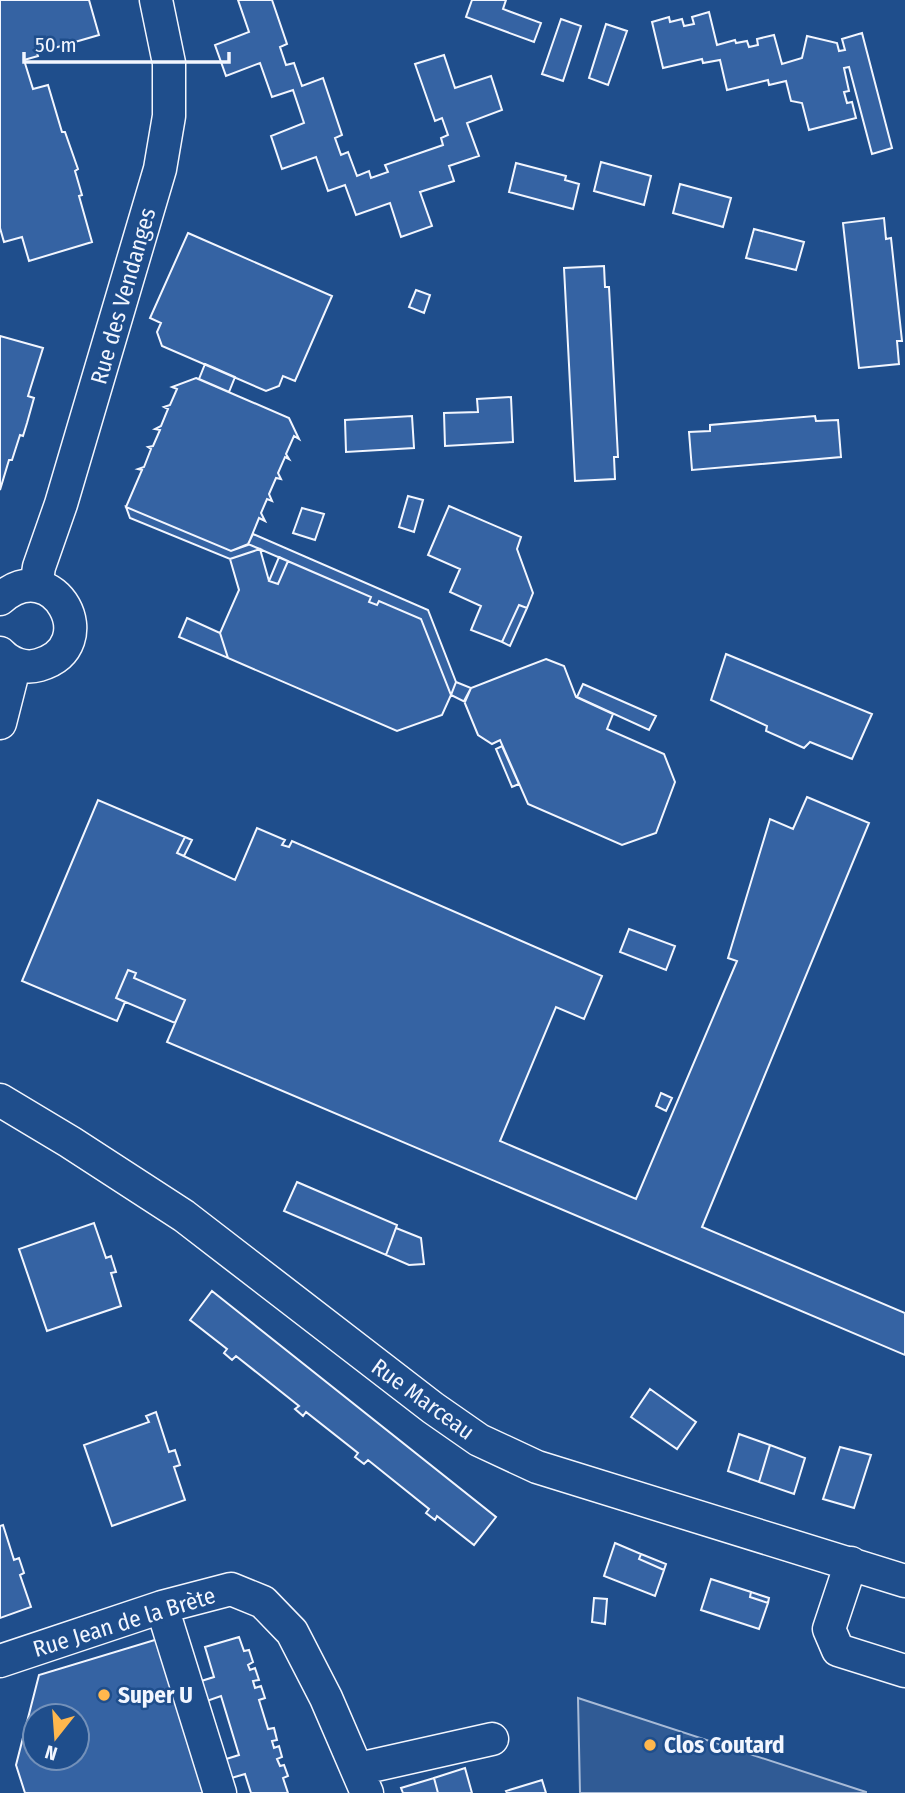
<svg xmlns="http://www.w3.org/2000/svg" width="905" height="1793" viewBox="0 0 905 1793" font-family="'Fira Sans Condensed',sans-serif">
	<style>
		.built { fill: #305b95; stroke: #a8bbd7; stroke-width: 2 }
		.building { fill: #3563a3; stroke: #f2f6ff; stroke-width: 2; fill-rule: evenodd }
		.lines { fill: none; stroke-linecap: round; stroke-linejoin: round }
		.minor-casing { stroke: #f2f6ff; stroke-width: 35 }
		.minor { stroke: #1f4e8c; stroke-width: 32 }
		.poi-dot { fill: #ffb74d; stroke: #1f4e8c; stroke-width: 2.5 }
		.labels { text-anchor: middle; stroke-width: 5; stroke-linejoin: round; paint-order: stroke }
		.street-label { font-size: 23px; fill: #f2f6ff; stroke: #1f4e8c }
		.poi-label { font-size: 23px; font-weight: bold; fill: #f2f6ff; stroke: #1f4e8c; text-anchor: start }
	</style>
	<rect width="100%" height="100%" fill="#1f4e8c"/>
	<!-- built -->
	<path class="built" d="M 578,1698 L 866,1792 L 866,1793 L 580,1793 Z"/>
	<!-- building -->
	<path class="building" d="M 0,0 L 89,0 L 99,35 L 37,53 L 38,56 L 24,60 L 33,89 L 48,85 L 62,132 L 65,132 L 78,169 L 75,171 L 82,195 L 79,196 L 92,242 L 29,261 L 22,237 L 4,242 L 0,228 Z
		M 238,0 L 272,0 L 287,44 L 280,47 L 286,65 L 294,63 L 302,86 L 323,78 L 342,135 L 335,138 L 341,155 L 348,152 L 357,176 L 369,171 L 371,178 L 388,172 L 385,165 L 443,145 L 441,138 L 448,135 L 442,118 L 435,121 L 415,64 L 444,55 L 455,88 L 491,76 L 502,110 L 467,123 L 479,156 L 449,166 L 454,181 L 420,192 L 432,226 L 401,237 L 390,203 L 356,215 L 345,185 L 328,191 L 316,157 L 282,169 L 271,136 L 304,123 L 293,90 L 272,97 L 260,63 L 226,76 L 215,45 L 249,32 Z
		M 472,0 L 506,0 L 503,9 L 541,23 L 534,42 L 466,17 Z
		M 709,12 L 717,45 L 735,40 L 736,43 L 747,41 L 749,47 L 758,45 L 757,39 L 774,35 L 782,64 L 802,58 L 807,36 L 837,43 L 839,51 L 845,50 L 842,39 L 862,33 L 892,148 L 872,154 L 849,67 L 844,68 L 849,91 L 844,92 L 847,103 L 852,102 L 856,118 L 809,130 L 802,103 L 791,101 L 786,81 L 769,85 L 768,80 L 727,90 L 720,60 L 703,63 L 702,59 L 663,68 L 652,22 L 669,17 L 670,22 L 682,19 L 684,26 L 694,24 L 692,17 Z
		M 561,19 L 581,26 L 563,81 L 542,74 Z
		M 606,24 L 627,31 L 608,85 L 589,78 Z
		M 601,162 L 651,176 L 644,205 L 594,191 Z
		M 516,163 L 566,176 L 565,180 L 579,184 L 573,209 L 509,192 Z
		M 680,184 L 731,198 L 723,227 L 673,213 Z
		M 884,218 L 886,239 L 891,238 L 902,341 L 897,341 L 899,364 L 859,368 L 843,223 Z
		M 754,229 L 804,242 L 796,270 L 746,258 Z
		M 188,233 L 332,296 L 295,381 L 283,376 L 279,386 L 266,391 L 162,346 L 157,332 L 161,323 L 150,318 Z
		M 604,266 L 605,287 L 609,287 L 618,457 L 614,457 L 615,479 L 575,481 L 564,268 Z
		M 416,290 L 430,295 L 424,313 L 409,307 Z
		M 0,336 L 43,348 L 28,396 L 34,398 L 27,423 L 23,436 L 20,435 L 12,460 L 9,460 L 0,490 Z
		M 205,364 L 235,377 L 229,392 L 199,379 Z
		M 196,378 L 289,418 L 299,439 L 294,436 L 286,454 L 289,459 L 285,457 L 278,473 L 281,479 L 276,478 L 269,494 L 272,501 L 267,499 L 261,513 L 265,521 L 259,518 L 248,545 L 231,551 L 126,507 L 142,470 L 138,469 L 144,467 L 151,449 L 148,447 L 153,446 L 160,430 L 155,429 L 161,426 L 168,409 L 164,407 L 170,405 L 177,389 L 172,387 Z
		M 511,397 L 513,442 L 445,446 L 444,413 L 478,412 L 477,399 Z
		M 412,416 L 414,448 L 346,452 L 345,420 Z
		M 815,416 L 816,421 L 838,420 L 841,457 L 692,470 L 689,432 L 710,431 L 710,425 Z
		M 408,496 L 423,500 L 414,532 L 399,527 Z
		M 449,506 L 521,537 L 517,549 L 533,593 L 527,608 L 519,605 L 502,642 L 471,630 L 481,606 L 450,592 L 460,569 L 428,555 Z
		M 126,507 L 231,551 L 248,544 L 260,549 L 230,559 L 130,518 Z
		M 302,508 L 324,514 L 315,540 L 293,533 Z
		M 253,534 L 428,610 L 456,682 L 451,695 L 421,619 L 379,601 L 377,605 L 369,602 L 371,597 L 248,544 Z
		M 260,549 L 269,581 L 278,584 L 288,561 L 371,597 L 369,602 L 377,605 L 379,601 L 421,619 L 451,695 L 442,715 L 397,731 L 228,658 L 220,633 L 239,590 L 230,559 Z
		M 279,557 L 288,561 L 278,584 L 269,581 Z
		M 519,605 L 527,608 L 510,646 L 502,642 Z
		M 187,618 L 220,633 L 228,658 L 179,637 Z
		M 726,654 L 872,714 L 852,759 L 810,742 L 804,748 L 766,731 L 767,726 L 711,700 Z
		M 546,659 L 564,666 L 576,697 L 613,714 L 607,729 L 664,754 L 675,782 L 656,833 L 622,845 L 528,804 L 500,740 L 492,744 L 478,735 L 464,701 L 471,688 Z
		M 456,682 L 471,688 L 465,702 L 451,695 Z
		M 583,684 L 656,716 L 649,730 L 577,697 Z
		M 502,746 L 519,784 L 512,787 L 496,749 Z
		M 807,797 L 869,823 L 702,1227 L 905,1313 L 905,1355 L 167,1042 L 185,1000 L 134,978 L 136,973 L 128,970 L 116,998 L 125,1002 L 117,1021 L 22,981 L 98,800 L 185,837 L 177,853 L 235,880 L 257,828 L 285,840 L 282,845 L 289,847 L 292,841 L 602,976 L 584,1019 L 556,1007 L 500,1141 L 636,1199 L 737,961 L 728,958 L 770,819 L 793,829 Z
		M 185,837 L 192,840 L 184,856 L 177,853 Z
		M 629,929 L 675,946 L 666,970 L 620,952 Z
		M 128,970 L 136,973 L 134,978 L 185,1000 L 175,1023 L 116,998 Z
		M 661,1093 L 672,1098 L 666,1111 L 656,1106 Z
		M 297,1182 L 397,1225 L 386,1255 L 284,1211 Z
		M 94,1223 L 106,1258 L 111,1256 L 116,1272 L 111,1273 L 121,1306 L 47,1331 L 19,1249 Z
		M 396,1228 L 421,1238 L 424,1264 L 409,1265 L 386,1255 Z
		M 212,1291 L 496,1517 L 474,1545 L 437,1516 L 435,1520 L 426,1513 L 429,1509 L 368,1460 L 364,1464 L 355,1457 L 358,1453 L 306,1412 L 303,1416 L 295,1409 L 299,1406 L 236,1356 L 232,1360 L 224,1353 L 227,1349 L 190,1320 Z
		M 650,1389 L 696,1422 L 677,1449 L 631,1417 Z
		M 156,1412 L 169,1452 L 175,1450 L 180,1465 L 174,1467 L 185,1500 L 112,1526 L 84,1445 L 149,1422 L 146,1416 Z
		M 739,1434 L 770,1445 L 759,1482 L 728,1471 Z
		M 770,1445 L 805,1458 L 794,1494 L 759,1482 Z
		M 840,1447 L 871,1455 L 854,1508 L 823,1499 Z
		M 3,1525 L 14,1560 L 19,1558 L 24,1573 L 20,1575 L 31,1607 L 0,1618 L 0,1526 Z
		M 615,1543 L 641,1554 L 639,1559 L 664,1570 L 655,1596 L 604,1576 Z
		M 641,1554 L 666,1564 L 664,1570 L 639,1559 Z
		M 711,1579 L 751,1592 L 750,1597 L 768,1603 L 759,1629 L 701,1610 Z
		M 751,1592 L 769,1598 L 768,1603 L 750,1597 Z
		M 594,1598 L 607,1599 L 605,1624 L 592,1622 Z
		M 239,1637 L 244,1651 L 249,1650 L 253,1662 L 248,1665 L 250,1670 L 255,1668 L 259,1680 L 253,1681 L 255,1688 L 261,1686 L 265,1698 L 259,1700 L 268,1729 L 274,1728 L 277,1740 L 272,1741 L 274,1748 L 279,1746 L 282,1757 L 277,1759 L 280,1766 L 284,1765 L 288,1776 L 283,1778 L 288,1793 L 251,1793 L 245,1774 L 228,1779 L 223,1760 L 239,1755 L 221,1696 L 204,1702 L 198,1682 L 214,1677 L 205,1647 Z
		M 158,1639 L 205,1793 L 25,1793 L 16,1765 L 39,1675 ZM 35,1716 L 77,1716 L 77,1758 L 35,1758 Z
		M 465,1768 L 472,1793 L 438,1793 L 434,1778 Z
		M 434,1778 L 438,1793 L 403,1793 L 401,1788 Z
		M 542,1780 L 546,1793 L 507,1793 L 506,1791 Z"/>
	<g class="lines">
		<!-- minor casing -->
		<g class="minor-casing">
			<path id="minor" d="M 36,586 L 39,567 L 61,504 L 160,169 L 169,116 L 169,63 L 156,0
				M 0,599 C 54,551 105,646 39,665 C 25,669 10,664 0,653
				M 0,723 L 15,664
				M 0,1100 L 70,1142 L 184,1216 L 433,1408 L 479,1440 L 537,1467 L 905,1581
				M 851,1563 L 829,1629 L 838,1650 L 905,1671
				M 162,1607 L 220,1793
				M 0,1661 L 162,1607 L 231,1589 L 263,1602 L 292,1632 L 326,1698 L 367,1793
				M 358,1769 L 492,1739"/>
		</g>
		<!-- minor -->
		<use href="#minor" class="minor"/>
	</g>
	<!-- markers -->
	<g class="poi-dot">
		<circle cx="104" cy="1695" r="7"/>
		<circle cx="650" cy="1745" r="7"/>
	</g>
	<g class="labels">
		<!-- street labels -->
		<g class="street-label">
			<text transform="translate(123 296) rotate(-74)" y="8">Rue des Vendanges</text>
			<text transform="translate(423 1399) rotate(36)" y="8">Rue Marceau</text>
			<text transform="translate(124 1622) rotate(-17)" y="8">Rue Jean de la Brète</text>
		</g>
		<!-- poi labels -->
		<g class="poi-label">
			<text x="118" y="1703">Super U</text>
			<text x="664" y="1753">Clos Coutard</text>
		</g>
	</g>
	<!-- north arrow -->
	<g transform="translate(56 1737) rotate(197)"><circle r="33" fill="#1f4e8c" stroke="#7391ba" stroke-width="2"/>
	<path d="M0-5L12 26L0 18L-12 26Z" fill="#ffb74d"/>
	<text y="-10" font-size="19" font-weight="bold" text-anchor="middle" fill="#f2f6ff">N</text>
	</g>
	<!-- scale -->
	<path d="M24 52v10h205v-10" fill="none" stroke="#f2f6ff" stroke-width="3.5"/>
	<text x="35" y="52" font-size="21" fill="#f2f6ff" stroke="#1f4e8c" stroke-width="5" paint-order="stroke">50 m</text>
</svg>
